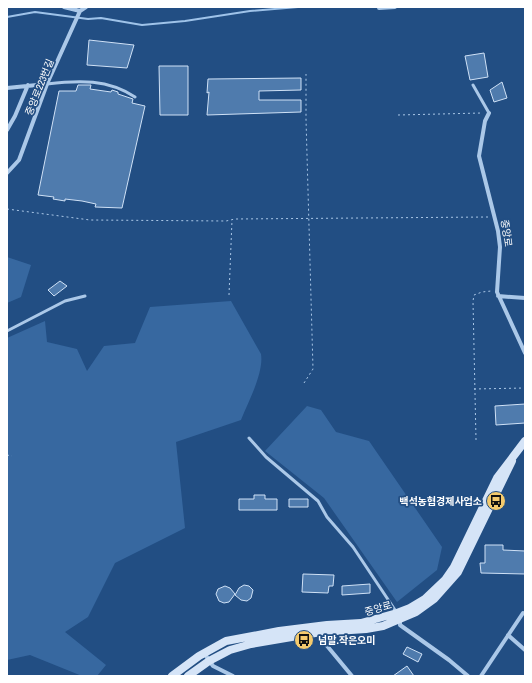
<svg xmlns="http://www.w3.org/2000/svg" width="532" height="683" viewBox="0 0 532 683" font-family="'Archivo Narrow','Noto Sans KR',sans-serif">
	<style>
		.green { fill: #3768a0 }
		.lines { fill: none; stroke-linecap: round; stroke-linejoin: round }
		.stream { stroke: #9fc3e9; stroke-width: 2 }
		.building { fill: #4f7bad; stroke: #cfe1f6 }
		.path { stroke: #abc8e8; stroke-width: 1; stroke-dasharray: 2 3; stroke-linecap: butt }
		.lane { stroke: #abc8e8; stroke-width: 3 }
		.street { stroke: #abc8e8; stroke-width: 4 }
		.secondary { stroke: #d5e4f7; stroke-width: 8 }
		.labels { text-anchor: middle; stroke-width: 3.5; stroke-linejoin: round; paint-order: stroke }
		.street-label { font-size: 10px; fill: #fff; stroke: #224e83 }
		.poi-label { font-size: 10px; font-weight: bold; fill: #fff; stroke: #224e83; text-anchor: end }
	</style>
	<rect width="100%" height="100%" fill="#224e83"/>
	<!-- green -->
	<path class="green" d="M 7,257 L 31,265 L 21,297 L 7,303 Z
		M 231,301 L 261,354 C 264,373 248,402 241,420 L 176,442 L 185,528 L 115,563 L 88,617 L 65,632 L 106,665 L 97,676 L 82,676 L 30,655 L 7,660 L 7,338 L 45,321 L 47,342 L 77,349 L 87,371 L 104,346 L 135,343 L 150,307 Z
		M 307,406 L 321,410 L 336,432 L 369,441 L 442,547 L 437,570 L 397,602 L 324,498 L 265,451 Z"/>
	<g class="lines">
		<!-- stream -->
		<path class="stream" d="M 7,17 L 35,12 L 88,19 L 101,18 L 142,25 L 185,21 L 250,11 L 298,7"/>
	</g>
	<!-- building -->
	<path class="building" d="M 89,40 L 134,45 L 127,68 L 87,65 Z
		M 484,53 L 488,77 L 470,80 L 465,56 Z
		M 159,66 L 188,66 L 188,115 L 160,115 Z
		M 301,78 L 301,90 L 259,91 L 259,100 L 301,100 L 301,112 L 207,115 L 209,92 L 207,93 L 208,79 Z
		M 502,82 L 507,98 L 494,102 L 490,90 Z
		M 78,85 L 91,85 L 90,89 L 111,92 L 112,90 L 118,92 L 118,94 L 133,99 L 132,103 L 145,106 L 122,208 L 95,207 L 96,204 L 82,201 L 65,199 L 65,201 L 53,199 L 54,197 L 38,195 L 59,91 L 76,91 Z
		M 60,281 L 67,286 L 54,296 L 48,290 Z
		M 525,404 L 525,423 L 496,425 L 495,406 Z
		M 254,495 L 265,495 L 265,499 L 277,499 L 277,510 L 239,510 L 239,499 L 254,499 Z
		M 289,499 L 308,499 L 308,507 L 289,507 Z
		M 485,545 L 503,545 L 503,550 L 525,551 L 525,574 L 481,573 L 480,563 L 485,563 Z
		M 303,574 L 334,575 L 333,586 L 329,586 L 328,593 L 302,592 Z
		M 370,584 L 370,593 L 342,595 L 342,586 Z
		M 244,585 L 249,586 L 253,590 L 251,598 L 247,601 L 241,600 L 235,595 L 239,588 Z
		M 225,586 L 230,588 L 235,594 L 229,602 L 224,603 L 219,601 L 216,594 L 218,589 Z
		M 407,647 L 422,654 L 418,662 L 403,654 Z
		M 407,666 L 414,676 L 393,676 Z"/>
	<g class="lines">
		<!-- path -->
		<path class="path" d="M 398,115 L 482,113
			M 7,209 L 90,220 L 226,221 L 235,219 L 488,217
			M 229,295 L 232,220
			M 304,383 L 313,369 L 306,119 L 306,74
			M 474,389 L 525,388
			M 476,440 L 473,301 L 474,295 L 482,292 L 491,291
			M 7,455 L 12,456"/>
		<!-- lane -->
		<path class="lane" d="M 47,84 C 79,80 108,79 135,97
			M 473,85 L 489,113
			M 7,331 L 65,301 L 85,296
			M 249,438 L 266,457 L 318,501 L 327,517 L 353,547 L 397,613"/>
		<!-- street -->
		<path class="street" d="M 64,7 L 80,11
			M 379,8 L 395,7
			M 7,88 L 47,84
			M 489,113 L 485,121 L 479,156 L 498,231 L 500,247 L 497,292 L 525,353
			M 7,130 L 15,116 L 28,85
			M 7,173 L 19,160 L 47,84 L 80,11 L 86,7
			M 498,296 L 525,298
			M 400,620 L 400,625 L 449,660 L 468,676
			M 322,631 L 323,641 L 352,676
			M 508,635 L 525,650
			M 204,653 L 213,666 L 233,676
			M 481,676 L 523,613"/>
		<!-- secondary -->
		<path class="secondary" d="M 172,676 L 199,656 L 226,641 L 279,631 L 327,625 L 361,623 L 397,613 L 410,608 L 425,599 L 445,580 L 454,567 L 497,478 L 525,441
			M 188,676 L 209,661 L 230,650 L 251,644 L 321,632 L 366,629 L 383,626 L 416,612 L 434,599 L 458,572 L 512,461"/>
	</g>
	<!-- icons -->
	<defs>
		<g id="bus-disc" transform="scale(1)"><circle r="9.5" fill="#f4ca6d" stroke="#224e83"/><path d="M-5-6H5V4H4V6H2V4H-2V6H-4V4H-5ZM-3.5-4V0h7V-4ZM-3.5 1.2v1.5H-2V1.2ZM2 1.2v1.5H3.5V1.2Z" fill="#111"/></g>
	</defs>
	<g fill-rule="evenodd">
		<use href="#bus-disc" x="496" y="501"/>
		<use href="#bus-disc" x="304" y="640"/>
	</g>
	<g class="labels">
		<!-- street labels -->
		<g class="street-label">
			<text transform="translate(39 87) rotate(-68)" y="4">중앙로223번길</text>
			<text transform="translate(507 233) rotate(82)" y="4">중앙로</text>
			<text transform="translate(378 608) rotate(-16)" y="4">중앙로</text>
		</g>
		<!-- poi labels -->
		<g class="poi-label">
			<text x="482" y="505">백석농협경제사업소</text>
			<text x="318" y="644" text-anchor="start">넘말.작은오미</text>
		</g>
	</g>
	<!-- border -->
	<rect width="532" height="683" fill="none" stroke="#ffffff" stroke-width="16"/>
</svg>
